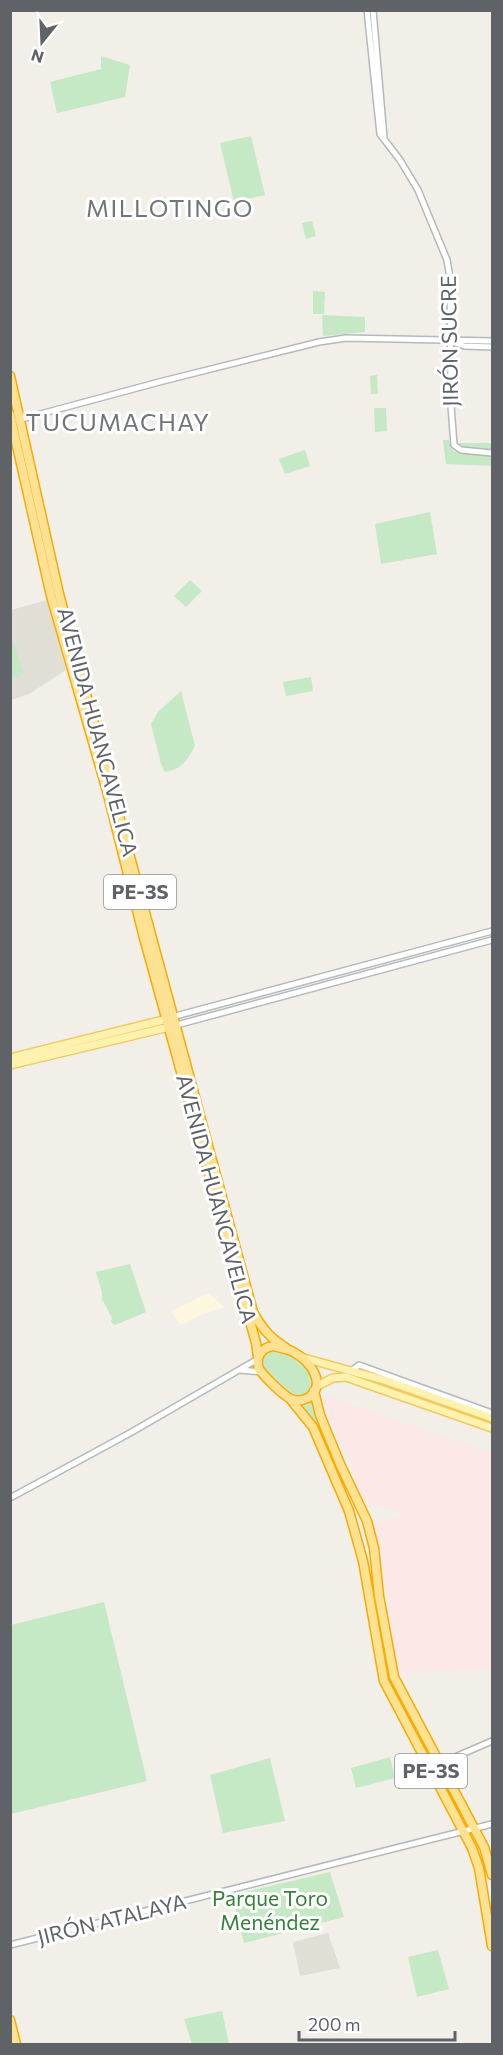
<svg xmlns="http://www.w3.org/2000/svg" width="503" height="2055" viewBox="0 0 503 2055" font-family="Commissioner,sans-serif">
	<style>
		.commercial { fill: #fef7e0 }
		.education { fill: #e1ded6 }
		.medical { fill: #fce8e6 }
		.green { fill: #c5e8c5 }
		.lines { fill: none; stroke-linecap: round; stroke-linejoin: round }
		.minor-casing { stroke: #b5b8bc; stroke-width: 8 }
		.major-casing { stroke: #f2c960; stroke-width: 10 }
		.highway-casing { stroke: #f9ab00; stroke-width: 11 }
		.minor { stroke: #fff; stroke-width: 5 }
		.major { stroke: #fff2af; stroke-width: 7 }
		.highway { stroke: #fde293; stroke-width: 8 }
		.labels { text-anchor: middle; stroke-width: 6; stroke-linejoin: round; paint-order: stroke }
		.shield { fill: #fff; stroke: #8f9295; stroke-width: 1.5 }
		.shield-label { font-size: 20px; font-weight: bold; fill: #5f6368 }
		.street-label { font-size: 21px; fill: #5f6368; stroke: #fff }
		.park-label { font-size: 21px; fill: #348238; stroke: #fff }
		.quarter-label { font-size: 24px; letter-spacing: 1.5px; fill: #70757a; stroke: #fff }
	</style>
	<rect width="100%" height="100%" fill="#f1efe8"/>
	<!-- commercial -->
	<path class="commercial" d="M 208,1293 L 224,1307 L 201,1315 L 181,1325 L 171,1311 Z"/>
	<!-- education -->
	<path class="education" d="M 47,600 L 66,670 L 29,694 L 11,700 L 11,610 Z
		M 328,1933 L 340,1968 L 300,1976 L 293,1942 Z"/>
	<!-- medical -->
	<path class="medical" d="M 324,1395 L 492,1453 L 492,1669 L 398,1672 L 387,1603 L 390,1601 L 390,1598 L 386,1596 L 373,1524 L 408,1515 L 362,1500 L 352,1466 L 325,1408 Z"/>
	<!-- green -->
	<path class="green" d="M 101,56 L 130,65 L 125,97 L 57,113 L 50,82 L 101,69 Z
		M 251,136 L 265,195 L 234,202 L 220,143 Z
		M 312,221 L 316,236 L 306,239 L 302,223 Z
		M 313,291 L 325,292 L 324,314 L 313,314 Z
		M 322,315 L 365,317 L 365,332 L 323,336 Z
		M 377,375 L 378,394 L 371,394 L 370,376 Z
		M 374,408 L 386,408 L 387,431 L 375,432 Z
		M 443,440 L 449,440 L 453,451 C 465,455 479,453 492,457 L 492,466 L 446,464 Z
		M 459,443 L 492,443 L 492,451 L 462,446 Z
		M 305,450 L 310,466 L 285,474 L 279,459 Z
		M 430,512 L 437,554 L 381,564 L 375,524 Z
		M 190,580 L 202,591 L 186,607 L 174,596 Z
		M 10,635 L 24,673 L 11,680 L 10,680 Z
		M 311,677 L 313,691 L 286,696 L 283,682 Z
		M 181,691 L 195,746 C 187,761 182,769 165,772 L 161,764 L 151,724 L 158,712 Z
		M 130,1264 L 146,1312 L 115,1325 L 111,1322 L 112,1318 L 102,1299 L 102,1292 L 96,1272 Z
		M 269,1351 C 291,1353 309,1361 313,1384 C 303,1407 292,1394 280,1383 C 274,1377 267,1372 261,1366 L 262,1356 Z
		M 313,1400 L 334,1460 L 331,1460 L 318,1430 L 299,1406 L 308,1405 Z
		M 104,1602 L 147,1781 L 11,1814 L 11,1625 Z
		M 390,1757 L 395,1778 L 356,1788 L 351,1768 Z
		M 270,1758 L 285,1821 L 223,1833 L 210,1775 Z
		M 330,1872 L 344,1917 L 244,1943 L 232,1895 Z
		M 438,1950 L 449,1989 L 417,1997 L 408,1957 Z
		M 222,2011 L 229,2044 L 192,2044 L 184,2019 Z"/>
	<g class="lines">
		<!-- minor casing -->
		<g class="minor-casing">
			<path id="minor" d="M 367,10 L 380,134 L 400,160 L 418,190 L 447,260 L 450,278 L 451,406 L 454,445 L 461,450 L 492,453
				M 373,10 L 384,138
				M 451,341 L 464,346 L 492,347
				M 18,420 L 163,381 L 319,342 L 346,338 L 492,341
				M 172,1017 L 492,931
				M 173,1026 L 492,940
				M 240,1370 L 261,1372
				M 351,1371 L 359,1365 L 492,1413
				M 10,1498 L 130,1433 L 258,1359
				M 439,1764 L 492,1741
				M 10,1945 L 492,1824"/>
		</g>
		<!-- major casing -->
		<g class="major-casing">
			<path id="major" d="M 10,1058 L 167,1019
				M 10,1065 L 169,1027
				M 304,1358 L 387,1381 L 492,1418
				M 317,1386 L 333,1378 L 346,1377 L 492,1428"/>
		</g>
		<!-- highway casing -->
		<g class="highway-casing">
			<path id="highway" d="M 10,376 L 59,594 L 253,1312 C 264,1332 271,1338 289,1350
				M 10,415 L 51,596 L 107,791 L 144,938 L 256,1343 L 258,1357
				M 273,1346 C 281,1348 289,1349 295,1353 C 310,1361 328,1385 308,1398 C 304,1400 298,1401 294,1400 C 286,1399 264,1376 259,1369 C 255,1357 261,1348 273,1346 Z
				M 314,1391 L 320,1415 L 340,1464 L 367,1521 L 374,1548 L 379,1596 L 394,1677 L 484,1847 L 492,1875
				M 291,1400 L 313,1427 L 349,1511 L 363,1561 L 384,1681 L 472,1848 L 479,1868 L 492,1946
				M 10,2020 L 16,2044"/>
		</g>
		<!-- minor -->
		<use href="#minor" class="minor"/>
		<!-- major -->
		<use href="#major" class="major"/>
		<!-- highway -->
		<use href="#highway" class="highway"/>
	</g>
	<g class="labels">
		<!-- shield labels -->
		<g class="shield">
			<rect x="104" y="875" width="72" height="34" rx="4.5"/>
			<rect x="395" y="1754" width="72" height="34" rx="4.5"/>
		</g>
		<g class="shield-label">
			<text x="140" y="899">PE-3S</text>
			<text x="431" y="1778">PE-3S</text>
		</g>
		<!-- street labels -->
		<g class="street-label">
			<text transform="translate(450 341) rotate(-91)" y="7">JIRÓN SUCRE</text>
			<text transform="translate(97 732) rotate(75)" y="7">AVENIDA HUANCAVELICA</text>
			<text transform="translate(216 1199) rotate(75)" y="7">AVENIDA HUANCAVELICA</text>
			<text transform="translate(112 1920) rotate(-14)" y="7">JIRÓN ATALAYA</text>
		</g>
		<!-- park labels -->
		<g class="park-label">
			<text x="270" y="1906">Parque Toro<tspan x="270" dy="24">Menéndez</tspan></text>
		</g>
		<!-- quarter labels -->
		<g class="quarter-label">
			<text x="170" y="217">MILLOTINGO</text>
			<text x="118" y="431">TUCUMACHAY</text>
		</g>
	</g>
	<!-- border -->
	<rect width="503" height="2055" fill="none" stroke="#5f6368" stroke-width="24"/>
	<!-- north arrow -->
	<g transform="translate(42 42) rotate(198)" stroke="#ffffff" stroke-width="4.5" paint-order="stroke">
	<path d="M0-4.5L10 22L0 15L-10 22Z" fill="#5f6368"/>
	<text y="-9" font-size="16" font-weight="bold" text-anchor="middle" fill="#5f6368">N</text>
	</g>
	<!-- scale -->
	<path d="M299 2031v9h156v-9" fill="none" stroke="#5f6368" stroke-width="3"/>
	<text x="308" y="2031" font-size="18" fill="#5f6368" stroke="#ffffff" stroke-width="4.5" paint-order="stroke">200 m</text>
</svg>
